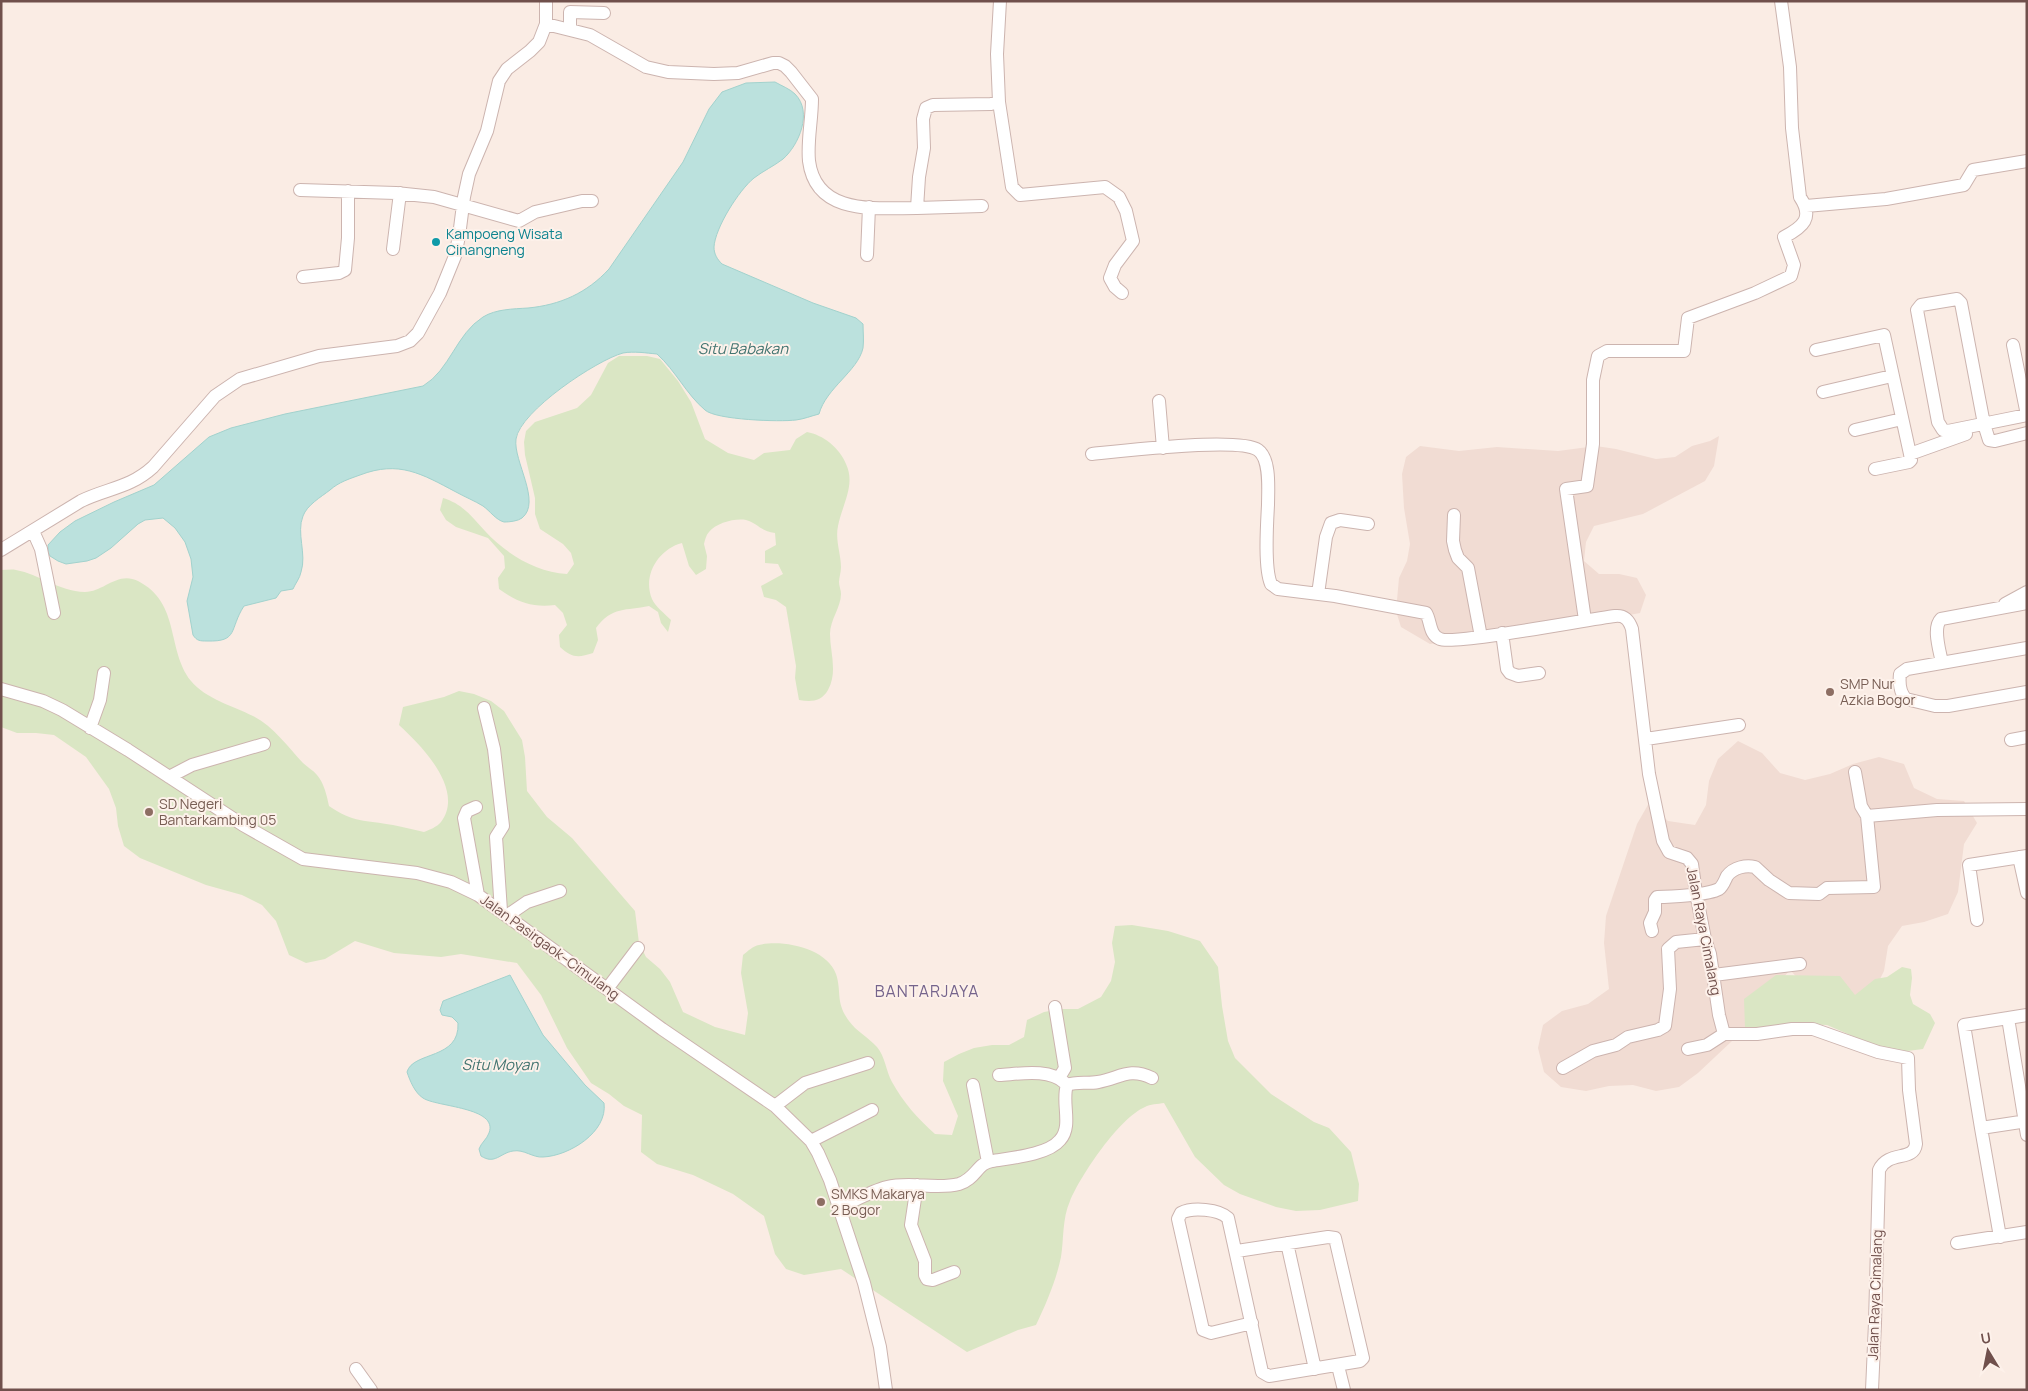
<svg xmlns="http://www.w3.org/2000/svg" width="2028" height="1391" viewBox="0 0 2028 1391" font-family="Manrope,sans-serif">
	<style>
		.residential { fill: #f1dcd3 }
		.green { fill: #dae6c4 }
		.water { fill: #bbe1dd; stroke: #a2d2cd }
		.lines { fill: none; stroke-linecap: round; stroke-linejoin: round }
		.minor-casing { stroke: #ccb4af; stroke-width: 14 }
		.minor { stroke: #fff; stroke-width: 12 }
		.culture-dot { fill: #0f9aa8; stroke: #fdf1ea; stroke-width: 2 }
		.education-dot { fill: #8d6e63; stroke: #fdf1ea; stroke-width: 2 }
		.labels { text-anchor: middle; stroke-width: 4; stroke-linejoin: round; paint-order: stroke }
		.culture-label { font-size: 14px; fill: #0d838f; stroke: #fdf1ea; text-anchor: start }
		.education-label { font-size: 14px; fill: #785e54; stroke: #fdf1ea; text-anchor: start }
		.street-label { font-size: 14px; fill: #70504c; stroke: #fdf1ea }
		.water-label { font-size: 15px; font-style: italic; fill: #427470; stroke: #fdf1ea }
		.quarter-label { font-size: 16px; letter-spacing: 1px; fill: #75648c; stroke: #fdf1ea }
	</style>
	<rect width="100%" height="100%" fill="#faece4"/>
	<!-- residential -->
	<path class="residential" d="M 1719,436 L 1714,466 L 1705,481 L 1643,514 L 1594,526 L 1586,542 L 1584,561 L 1599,574 L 1619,574 L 1637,578 L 1646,595 L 1640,613 L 1555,629 L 1430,644 L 1401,627 L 1396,611 L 1399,578 L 1407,561 L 1410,544 L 1404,508 L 1402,474 L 1406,457 L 1420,446 L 1459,451 L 1497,447 L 1558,451 L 1596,446 L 1616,449 L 1656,459 L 1675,457 L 1692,446 L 1710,441 Z
		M 1738,741 L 1762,753 L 1780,773 L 1805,780 L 1830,774 L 1853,764 L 1879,757 L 1904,764 L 1914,788 L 1937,799 L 1964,801 L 1977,823 L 1964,844 L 1958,892 L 1948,914 L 1924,922 L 1902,926 L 1888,946 L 1884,971 L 1873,993 L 1850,1005 L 1808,989 L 1790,970 L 1773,989 L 1751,1028 L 1732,1041 L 1698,1073 L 1679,1087 L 1656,1091 L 1633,1085 L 1609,1086 L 1586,1091 L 1561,1087 L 1544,1072 L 1538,1048 L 1543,1025 L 1562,1011 L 1588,1004 L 1609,989 L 1604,943 L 1606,916 L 1637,824 L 1649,803 L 1668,821 L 1695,825 L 1706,805 L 1709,781 L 1718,759 Z"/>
	<!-- green -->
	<path class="green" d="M 619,356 L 647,356 L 660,359 L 678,381 L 691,402 L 705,439 L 728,453 L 754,460 L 764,453 L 790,450 L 796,439 L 807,432 C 823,435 839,447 846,464 C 856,485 842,505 838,526 C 835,540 841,554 841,567 C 841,572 839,578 839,582 C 839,586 841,590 841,594 C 841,607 830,620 830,634 C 830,652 838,672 828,690 C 821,702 811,702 799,700 L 795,678 L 796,666 L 786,607 L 776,600 L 764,597 L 761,586 L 783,574 L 778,564 L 765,563 L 765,551 L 776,545 L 775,533 C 760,531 759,524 746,520 C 735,518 716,523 709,532 C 706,535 705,540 704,544 L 707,556 L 706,569 L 696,575 L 689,566 L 682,543 C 659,549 642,575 652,599 C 655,606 665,614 671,620 L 668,632 L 661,623 L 658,612 L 649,606 C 626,611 612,606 596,628 L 598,640 L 593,653 C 578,658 572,658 560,647 L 559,635 L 567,625 L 563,613 L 555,605 C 533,608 517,602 499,589 L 498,578 L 505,568 L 504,556 L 488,538 L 456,527 L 446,520 L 440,510 L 443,498 C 463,504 472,517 485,531 C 506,554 536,572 567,574 L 574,564 L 571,553 L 563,544 L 540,529 L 535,514 L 535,498 L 525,455 L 524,442 L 526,431 L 535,422 L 577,408 L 591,395 L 608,363 Z
		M 1,570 C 6,570 12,569 16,570 C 39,574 58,591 85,592 C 104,592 117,571 138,581 C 181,603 166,649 191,681 C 206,699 233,706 253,716 C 273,726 288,747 303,763 C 307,767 313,770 317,775 C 324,783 327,796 329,806 C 354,823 365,820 393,825 C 404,827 414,830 424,832 C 429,830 437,827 441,822 C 465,790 422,746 399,725 L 403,707 L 444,697 L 459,691 L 474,694 L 491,701 L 504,711 L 522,740 L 525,757 L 527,791 L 547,817 L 572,838 L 635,911 L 639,943 L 646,957 L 660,969 L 670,982 L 683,1012 L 715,1027 L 745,1035 L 748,1013 L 741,973 L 743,955 C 748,951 753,946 759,945 C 782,939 827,948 836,974 C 842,992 835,1002 849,1021 C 856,1031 868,1037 877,1047 C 885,1056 886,1071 892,1082 C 903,1102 918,1119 935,1134 L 952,1135 L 958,1116 L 943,1081 L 944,1062 L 959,1054 L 974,1048 L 992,1045 L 1009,1045 L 1024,1037 L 1027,1020 L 1044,1012 L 1061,1009 L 1078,1009 L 1101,997 L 1111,981 L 1115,962 L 1112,943 L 1115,926 L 1132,925 L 1168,931 L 1200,941 L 1218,967 L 1222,1006 L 1228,1041 L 1235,1058 L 1271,1094 L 1314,1122 L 1329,1128 L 1351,1152 L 1359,1184 L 1358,1201 L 1320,1210 L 1296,1211 L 1276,1207 L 1240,1194 L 1224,1185 L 1195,1157 L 1164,1103 C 1158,1104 1150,1104 1145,1107 C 1119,1118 1081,1175 1070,1201 C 1062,1219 1064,1239 1061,1257 C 1056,1281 1046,1304 1036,1325 L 1018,1330 L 967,1352 L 841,1269 L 804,1275 L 786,1269 L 775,1254 L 764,1216 L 733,1194 L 693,1175 L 657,1164 L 641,1152 L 642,1115 L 624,1106 L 609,1094 L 591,1083 L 567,1048 L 541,995 L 517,963 L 461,954 L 441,957 L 394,953 L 355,941 L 325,959 L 306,963 L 289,955 L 276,921 L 262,905 L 242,895 L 206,885 L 140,858 L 124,846 L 118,826 L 116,808 L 109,789 L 86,757 L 54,735 L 36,733 L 17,733 L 1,727 Z
		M 1902,967 L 1911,969 L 1912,978 L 1910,995 L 1913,1004 L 1930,1014 L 1935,1023 L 1923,1049 L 1892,1053 L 1827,1025 L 1798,1024 L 1752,1032 L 1745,1028 L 1744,999 L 1776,975 L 1840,976 L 1855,995 L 1875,979 L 1887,977 Z"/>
	<!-- water -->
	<path class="water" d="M 775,82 C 782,86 790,89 795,94 C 813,112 799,145 783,159 C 774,166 763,171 754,178 C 739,190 715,228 714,247 C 714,254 717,259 722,264 L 813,303 L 856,318 L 863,324 C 863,332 864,340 863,348 C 858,371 826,388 819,414 C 811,416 804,419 796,420 C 780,422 716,420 705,410 C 686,394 676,371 657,354 C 646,353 634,351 623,353 C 597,360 520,411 516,439 C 513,461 542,502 522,518 C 518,521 510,522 504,522 C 496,520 490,511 483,506 C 475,501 465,497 456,492 C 422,474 399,460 360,475 C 349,479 339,482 330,490 C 321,497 307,505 303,516 C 296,533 307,554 301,572 C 300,578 295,584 293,589 L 281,591 L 276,598 L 244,606 C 229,629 239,642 207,641 C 200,641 197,641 193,635 L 187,601 L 193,577 L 191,559 L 185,542 L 175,528 L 163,518 L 145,520 L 138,524 L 111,548 L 96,558 L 87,561 L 66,564 L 58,561 L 50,556 L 48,552 L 48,545 L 60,532 L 75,521 L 114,502 L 154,485 L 209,437 L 231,428 L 285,414 L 423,386 C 450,370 456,334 483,317 C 496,309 513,309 528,308 C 560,305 587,293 609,269 L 683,162 L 709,109 L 722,92 L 746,83 Z
		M 510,975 L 543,1035 L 585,1085 L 604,1103 C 608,1132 569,1156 543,1157 C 533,1158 524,1149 513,1151 C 500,1153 495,1165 481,1156 L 479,1149 C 481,1143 487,1139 489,1133 C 499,1107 436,1107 423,1098 C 415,1093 410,1081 407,1072 C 413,1051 460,1060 458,1023 L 452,1017 L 442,1015 L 440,1010 L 443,1001 Z"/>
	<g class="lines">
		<!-- minor casing -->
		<g class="minor-casing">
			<path id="minor" d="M 1000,1 L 997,54 L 999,102 L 1012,187 L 1020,195 L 1105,187 L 1119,197 L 1126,211 L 1133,241 L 1115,265 L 1110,278 L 1115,287 L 1122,293
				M 546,24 L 590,35 L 646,67 L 668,72 L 714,74 L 738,73 L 773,63 L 779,63 L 785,66 L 791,72 L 812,99 C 812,120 807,141 809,161 C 816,216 876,208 917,208 L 919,177 L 924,148 L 923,119 L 926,108 L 933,105 L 991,104 L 999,102
				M 570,29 L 570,12 L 604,13
				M 300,190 L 396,193 L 434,197 L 519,221 L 535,212 L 582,201 L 592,201
				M 1806,206 L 1886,199 L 1964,185 L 1973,170 L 2027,161
				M 917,208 L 982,206
				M 393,249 L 400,193
				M 867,255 L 869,207
				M 303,277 L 339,273 L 345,270 L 348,238 L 348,191
				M 2013,345 L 2027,415
				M 1816,350 L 1884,335 L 1910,454
				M 1823,392 L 1892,376
				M 1159,401 L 1163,448
				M 2027,415 L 1948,431 L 1943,430 L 1938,422 L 1917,310 L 1921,305 L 1957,299 L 1961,303 L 1984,424 L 1989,440 L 1995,441 L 2027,433
				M 1855,430 L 1902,419
				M 1092,454 C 1121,451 1239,437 1258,450 C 1271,459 1268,491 1268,505 C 1267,524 1264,568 1271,584 L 1278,589 L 1335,596 L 1426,613 C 1431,621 1429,635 1440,639 C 1454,645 1589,619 1615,616 C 1625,615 1629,620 1632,629 L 1649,774 L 1663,841 L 1669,852 L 1687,858 L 1692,864 L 1696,893 L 1705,939 L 1710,954 L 1719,1015 L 1724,1034 L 1757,1034 L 1792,1029 L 1813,1029 L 1878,1052 L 1908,1058 L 1909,1090 L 1916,1144 C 1914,1162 1888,1150 1879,1170 L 1875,1323 L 1872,1390
				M 1875,469 L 1909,462 L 1911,460 L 1910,454 L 1966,434
				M 1454,515 L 1453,541 L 1455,550 L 1458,558 L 1468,568 L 1481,637
				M 33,531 L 41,549 L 54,613
				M 1,550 L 81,501 C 108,488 130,488 153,467 L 215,396 L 240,379 L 319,356 L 397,346 L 410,341 L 418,333 L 440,293 L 455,256 L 459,236 L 464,197 L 469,174 L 487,131 L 499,81 L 507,69 L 530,51 L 539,42 L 546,24 L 546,1
				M 1318,594 L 1326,537 L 1331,523 L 1340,520 L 1368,524
				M 2005,604 L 2027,592
				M 1585,620 L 1566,489 L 1587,486 L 1593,444 L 1593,380 L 1598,356 L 1607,351 L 1684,351 L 1688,318 L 1755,293 L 1791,276 L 1794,265 L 1784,237 C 1803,227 1814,218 1800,197 L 1792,128 L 1790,67 L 1781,1
				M 1502,633 L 1507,669 L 1510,673 L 1518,676 L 1539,673
				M 2027,648 L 1907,669 L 1900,674 C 1899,682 1900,693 1906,699 L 1935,706 L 1948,706 L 2027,692
				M 1942,663 C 1940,651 1932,628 1941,619 L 2027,603
				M 1,689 L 43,701 L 62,710 L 128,750 L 243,825 L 303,859 L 417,873 L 451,882 L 478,895 L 662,1029 L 775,1106 L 811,1141 L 818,1153 L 830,1180 L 864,1283 L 880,1347 L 886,1390
				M 484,708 L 494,749 L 503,826 L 496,837 L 501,911
				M 90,728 L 100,700 L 104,673
				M 1646,739 L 1739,725
				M 2011,740 L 2027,737
				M 169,777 L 192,765 L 264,744
				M 476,807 L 467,811 L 464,818 L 478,895
				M 1867,816 L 1937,810 L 2027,809
				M 2019,857 L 2027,893
				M 508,915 L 527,902 L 560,891
				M 1977,920 L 1969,865 L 2027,856
				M 1652,931 L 1650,923 L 1655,912 L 1655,900 L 1657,897 C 1670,897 1708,895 1719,889 C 1723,886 1725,880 1727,876 C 1734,867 1746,865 1755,867 L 1769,880 L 1789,893 L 1819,894 L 1827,888 L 1874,887 L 1867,816 L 1861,806 L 1855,772
				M 1714,975 L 1800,964
				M 607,989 L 638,948
				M 1055,1007 L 1065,1068 L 1059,1078
				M 2027,1015 L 1964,1025 L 1981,1128 L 2027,1121
				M 2008,1018 L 2027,1135
				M 1688,1049 L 1707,1045 L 1724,1034
				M 1563,1068 L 1593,1051 L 1616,1045 L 1628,1037 L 1658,1030 L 1665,1026 L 1670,989 L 1668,949 L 1676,942 L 1705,939
				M 999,1075 C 1019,1074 1049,1068 1065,1083
				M 973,1085 L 988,1162
				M 775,1106 L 805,1083 L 868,1063
				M 1981,1128 L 2000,1237
				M 811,1141 L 872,1110
				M 917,1185 L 911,1225 L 925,1261 L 925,1275 L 927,1279 L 933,1280 L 954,1272
				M 838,1208 C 854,1201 871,1191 887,1187 C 911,1181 936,1190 959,1184 C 976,1179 977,1163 992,1161 C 1010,1158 1048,1155 1060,1140 C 1073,1126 1061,1102 1067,1085 C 1077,1081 1087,1084 1098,1082 C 1120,1078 1129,1067 1152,1078
				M 1287,1243 L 1315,1369
				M 1957,1243 L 2027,1232
				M 1237,1251 L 1328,1237 L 1335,1238 L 1363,1358 L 1360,1361 L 1269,1376 L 1262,1372 L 1228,1218 C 1219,1209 1192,1207 1181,1213 L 1178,1219 L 1203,1330 L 1211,1333 L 1252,1323
				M 1338,1366 L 1344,1390
				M 356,1369 L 371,1390"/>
		</g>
		<!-- minor -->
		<use href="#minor" class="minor"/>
	</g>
	<!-- markers -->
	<circle class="culture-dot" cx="436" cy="242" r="5"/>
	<g class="education-dot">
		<circle cx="1830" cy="692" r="5"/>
		<circle cx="149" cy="812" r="5"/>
		<circle cx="821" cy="1202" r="5"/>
	</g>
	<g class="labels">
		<!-- culture labels -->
		<g class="culture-label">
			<text x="446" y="239">Kampoeng Wisata<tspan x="446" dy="16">Cinangneng</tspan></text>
		</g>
		<!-- education labels -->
		<g class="education-label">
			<text x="1840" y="689">SMP Nur<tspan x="1840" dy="16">Azkia Bogor</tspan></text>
			<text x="159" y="809">SD Negeri<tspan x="159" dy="16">Bantarkambing 05</tspan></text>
			<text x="831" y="1199">SMKS Makarya<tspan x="831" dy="16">2 Bogor</tspan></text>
		</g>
		<!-- street labels -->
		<g class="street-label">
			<text transform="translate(1704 931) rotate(79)" y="5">Jalan Raya Cimalang</text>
			<text transform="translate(550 947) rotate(36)" y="5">Jalan Pasirgaok–Cimulang</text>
			<text transform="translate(1875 1295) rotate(-88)" y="5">Jalan Raya Cimalang</text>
		</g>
		<!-- water labels -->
		<g class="water-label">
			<text x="743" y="354">Situ Babakan</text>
			<text x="500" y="1070">Situ Moyan</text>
		</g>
		<!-- quarter labels -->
		<g class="quarter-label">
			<text x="927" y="997">BANTARJAYA</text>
		</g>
	</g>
	<!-- border -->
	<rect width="2028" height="1391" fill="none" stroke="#70504c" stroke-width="5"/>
	<!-- north arrow -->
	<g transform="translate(1988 1351) rotate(350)" stroke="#fdf1ea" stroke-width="4" paint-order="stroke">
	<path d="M0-4L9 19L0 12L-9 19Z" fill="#70504c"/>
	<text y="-8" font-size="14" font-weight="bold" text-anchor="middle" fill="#70504c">U</text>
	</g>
</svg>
